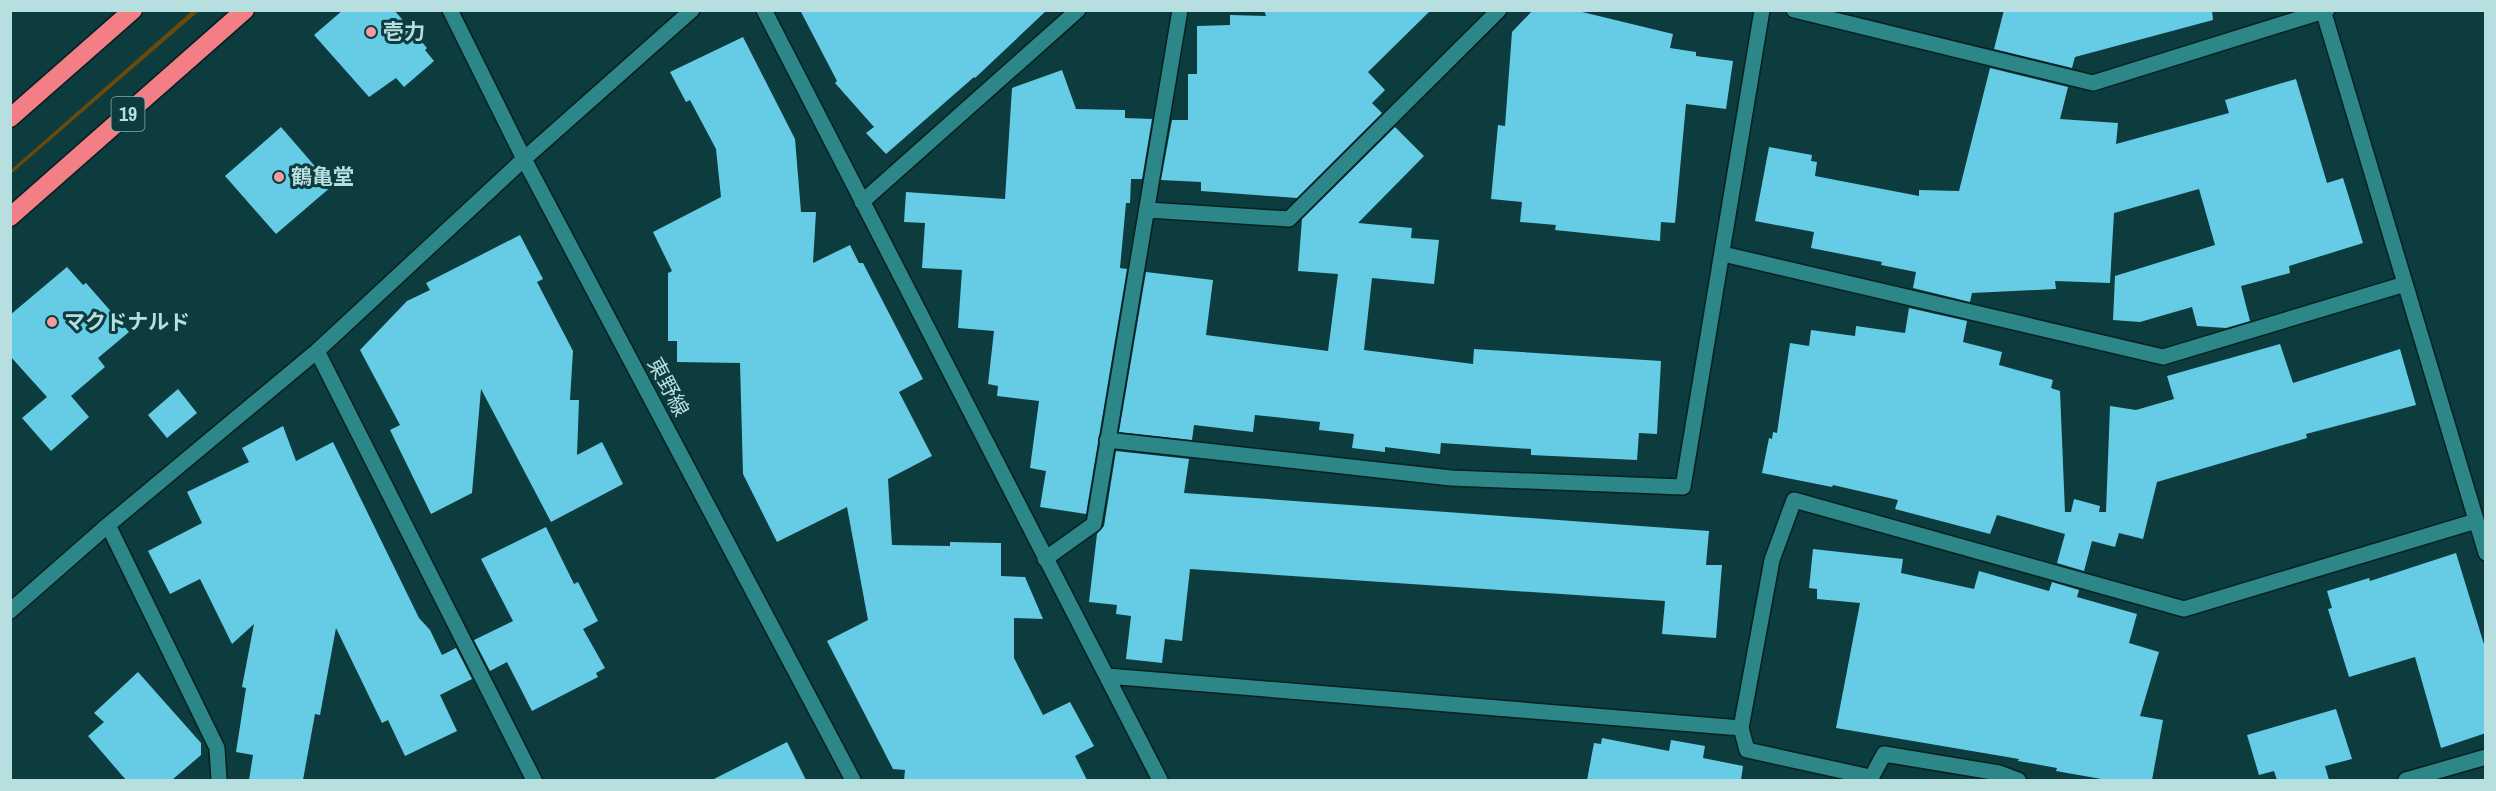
<svg xmlns="http://www.w3.org/2000/svg" width="2496" height="791" viewBox="0 0 2496 791" font-family="'Archivo Narrow','Noto Sans JP',sans-serif">
	<style>
		.green { fill: #6c4a09 }
		.building { fill: #66cbe5 }
		.lines { fill: none; stroke-linecap: round; stroke-linejoin: round }
		.street-casing { stroke: #052121; stroke-width: 18 }
		.secondary-casing { stroke: #052121; stroke-width: 18 }
		.highway-casing { stroke: #052121; stroke-width: 21 }
		.street { stroke: #2d8688; stroke-width: 15 }
		.secondary { stroke: #2d8688; stroke-width: 15 }
		.highway { stroke: #f37e86; stroke-width: 18 }
		.poi-dot { fill: #f59b9e; stroke: #0c3c3d; stroke-width: 2 }
		.labels { text-anchor: middle; stroke-width: 6; stroke-linejoin: round; paint-order: stroke }
		.shield { fill: #0c3c3d; stroke: #84aeae; stroke-width: 1.5 }
		.shield-label { font-size: 20px; font-weight: bold; fill: #b8dfdf }
		.poi-label { font-size: 21px; font-weight: bold; fill: #b8dfdf; stroke: #0c3c3d; text-anchor: start }
		.street-label { font-size: 21px; fill: #b8dfdf; stroke: #0c3c3d }
	</style>
	<rect width="100%" height="100%" fill="#0c3c3d"/>
	<!-- green -->
	<path class="green" d="M 192,11 L 199,11 L 11,174 L 11,170 Z"/>
	<!-- building -->
	<path class="building" d="M 343,10 L 394,10 L 427,48 L 425,50 L 434,61 L 404,87 L 396,78 L 369,97 L 314,35 Z
		M 800,10 L 1047,10 L 975,78 L 974,77 L 886,154 L 866,133 L 874,127 L 835,83 L 837,81 Z
		M 1264,10 L 1431,10 L 1368,72 L 1385,90 L 1372,103 L 1382,113 L 1297,198 L 1201,191 L 1201,182 L 1161,180 L 1172,120 L 1188,120 L 1188,74 L 1197,74 L 1197,26 L 1230,25 L 1230,15 L 1266,16 Z
		M 1533,10 L 1574,10 L 1673,34 L 1670,48 L 1696,52 L 1696,56 L 1733,61 L 1726,109 L 1686,104 L 1675,223 L 1661,222 L 1660,241 L 1555,230 L 1556,225 L 1520,222 L 1522,202 L 1491,199 L 1498,125 L 1505,126 L 1512,32 Z
		M 2004,10 L 2212,10 L 2213,20 L 2075,57 L 2072,68 L 1994,49 Z
		M 743,37 L 795,139 L 801,212 L 816,212 L 813,263 L 850,245 L 859,263 L 863,263 L 923,379 L 899,392 L 932,456 L 888,479 L 892,545 L 950,546 L 950,542 L 1001,543 L 1001,576 L 1025,577 L 1043,619 L 1014,618 L 1014,658 L 1043,715 L 1070,702 L 1094,746 L 1075,756 L 1087,780 L 904,780 L 905,770 L 893,769 L 827,641 L 868,620 L 847,507 L 777,542 L 743,474 L 740,363 L 677,362 L 677,341 L 668,341 L 668,273 L 672,271 L 653,232 L 721,197 L 716,149 L 690,100 L 686,102 L 670,72 Z
		M 1990,68 L 2068,87 L 2060,119 L 2118,123 L 2116,144 L 2229,113 L 2225,100 L 2296,79 L 2327,183 L 2343,178 L 2363,243 L 2289,266 L 2290,273 L 2241,286 L 2250,321 L 2226,328 L 2197,326 L 2192,307 L 2140,322 L 2113,320 L 2115,276 L 2215,245 L 2199,189 L 2114,213 L 2110,283 L 2055,281 L 2056,289 L 1972,293 L 1970,302 L 1913,288 L 1916,272 L 1881,265 L 1882,262 L 1811,248 L 1814,232 L 1755,221 L 1769,147 L 1812,155 L 1811,161 L 1817,162 L 1815,176 L 1919,196 L 1919,190 L 1959,191 Z
		M 1062,70 L 1076,109 L 1125,110 L 1125,118 L 1152,119 L 1142,179 L 1131,179 L 1130,203 L 1126,203 L 1120,268 L 1127,269 L 1086,514 L 1040,507 L 1046,471 L 1030,468 L 1039,401 L 997,396 L 998,386 L 988,384 L 994,331 L 958,328 L 962,270 L 922,268 L 925,223 L 904,222 L 906,192 L 1005,199 L 1012,88 Z
		M 281,127 L 332,186 L 276,234 L 225,176 Z
		M 1395,127 L 1424,156 L 1358,223 L 1412,228 L 1411,238 L 1439,240 L 1434,284 L 1372,278 L 1364,350 L 1473,364 L 1474,349 L 1661,361 L 1657,434 L 1639,433 L 1637,460 L 1531,455 L 1531,449 L 1441,443 L 1440,454 L 1385,447 L 1385,452 L 1352,448 L 1354,434 L 1319,430 L 1320,422 L 1255,415 L 1253,432 L 1194,425 L 1192,440 L 1119,432 L 1146,272 L 1213,280 L 1206,335 L 1328,351 L 1338,274 L 1298,271 L 1302,219 Z
		M 520,235 L 543,279 L 537,282 L 573,351 L 570,400 L 579,400 L 577,455 L 602,442 L 623,484 L 551,522 L 481,389 L 472,493 L 431,514 L 390,430 L 400,425 L 360,350 L 407,301 L 430,290 L 426,283 Z
		M 67,267 L 83,285 L 86,283 L 129,332 L 98,358 L 105,367 L 71,396 L 89,417 L 51,451 L 22,418 L 47,397 L 10,356 L 10,315 Z
		M 1909,308 L 1967,321 L 1963,342 L 2002,352 L 1999,365 L 2053,380 L 2051,388 L 2060,391 L 2065,512 L 2071,512 L 2074,499 L 2100,506 L 2099,512 L 2106,512 L 2110,406 L 2136,410 L 2174,399 L 2167,376 L 2280,344 L 2293,383 L 2400,349 L 2416,405 L 2306,434 L 2307,438 L 2157,482 L 2143,539 L 2119,533 L 2115,547 L 2092,541 L 2084,571 L 2057,563 L 2065,534 L 1997,515 L 1990,534 L 1895,509 L 1898,500 L 1833,485 L 1832,487 L 1762,473 L 1769,438 L 1772,439 L 1773,432 L 1777,433 L 1790,343 L 1809,346 L 1811,330 L 1855,336 L 1856,326 L 1905,333 Z
		M 178,389 L 197,413 L 167,438 L 148,415 Z
		M 283,426 L 296,461 L 333,442 L 419,618 L 430,630 L 442,655 L 456,648 L 472,679 L 440,695 L 457,731 L 405,756 L 388,720 L 382,723 L 336,628 L 320,715 L 315,714 L 303,780 L 249,780 L 253,755 L 236,752 L 246,688 L 242,687 L 254,624 L 232,644 L 200,579 L 170,594 L 148,551 L 202,523 L 187,492 L 249,462 L 242,448 Z
		M 1116,451 L 1189,459 L 1184,493 L 1709,531 L 1706,565 L 1722,565 L 1716,638 L 1662,634 L 1665,601 L 1190,569 L 1182,641 L 1165,639 L 1162,663 L 1126,659 L 1131,616 L 1116,614 L 1117,605 L 1089,602 L 1097,534 L 1104,526 Z
		M 546,527 L 574,584 L 578,582 L 598,621 L 583,629 L 605,668 L 596,673 L 598,677 L 532,711 L 507,662 L 490,671 L 474,640 L 513,621 L 481,559 Z
		M 1813,549 L 1903,559 L 1901,573 L 1974,589 L 1979,571 L 2049,591 L 2052,582 L 2079,590 L 2077,597 L 2137,614 L 2129,643 L 2159,652 L 2140,716 L 2163,720 L 2152,780 L 2107,780 L 2056,771 L 2057,768 L 2018,761 L 2019,759 L 1836,728 L 1860,603 L 1817,599 L 1817,589 L 1809,588 Z
		M 2456,553 L 2486,651 L 2486,733 L 2441,748 L 2415,657 L 2349,677 L 2328,609 L 2332,608 L 2327,591 L 2369,578 L 2370,581 Z
		M 138,672 L 201,743 L 201,755 L 172,780 L 126,780 L 88,736 L 104,722 L 94,713 Z
		M 2336,709 L 2352,759 L 2325,766 L 2329,780 L 2277,780 L 2274,771 L 2259,775 L 2247,735 Z
		M 1602,738 L 1669,751 L 1671,740 L 1705,746 L 1703,758 L 1743,766 L 1741,780 L 1587,780 L 1594,743 L 1601,744 Z
		M 787,742 L 806,780 L 712,780 Z"/>
	<g class="lines">
		<!-- street casing -->
		<g class="street-casing">
			<path id="street" d="M 764,10 L 1160,780
				M 1794,10 L 2093,83 L 2327,10
				M 2323,10 L 2486,553
				M 862,202 L 1078,10
				M 1148,210 L 1289,219 L 1499,10
				M 1723,254 L 2163,357 L 2405,284
				M 317,351 L 534,780
				M 1107,440 L 1451,478 L 1683,487 L 1762,10
				M 108,525 L 217,748 L 219,780
				M 1045,559 L 1094,524 L 1180,10
				M 10,611 L 108,525 L 317,351 L 524,159 L 692,10
				M 1107,676 L 1741,728 L 1772,560 L 1794,500 L 2184,609 L 2476,521
				M 1741,728 L 1747,750 L 1870,777
				M 1870,780 L 1884,754 L 1999,773 L 2018,780
				M 2406,780 L 2486,757"/>
		</g>
		<!-- secondary casing -->
		<g class="secondary-casing">
			<path id="secondary" d="M 450,10 L 524,159 L 853,780"/>
		</g>
		<!-- highway casing -->
		<g class="highway-casing">
			<path id="highway" d="M 10,118 L 133,10
				M 10,217 L 245,10"/>
		</g>
		<!-- street -->
		<use href="#street" class="street"/>
		<!-- secondary -->
		<use href="#secondary" class="secondary"/>
		<!-- highway -->
		<use href="#highway" class="highway"/>
	</g>
	<!-- markers -->
	<g class="poi-dot">
		<circle cx="371" cy="32" r="6"/>
		<circle cx="279" cy="177" r="6"/>
		<circle cx="52" cy="322" r="6"/>
	</g>
	<g class="labels">
		<!-- shield labels -->
		<rect class="shield" x="111.5" y="97" width="33" height="34" rx="4.5"/>
		<g class="shield-label">
			<text x="128" y="121">19</text>
		</g>
		<!-- poi labels -->
		<g class="poi-label">
			<text x="383" y="39">壱力</text>
			<text x="291" y="184">鶴亀堂</text>
			<text x="64" y="329">マクドナルド</text>
		</g>
		<!-- street labels -->
		<g class="street-label">
			<text transform="translate(668 387) rotate(62)" y="7">東野線</text>
		</g>
	</g>
	<!-- border -->
	<rect width="2496" height="791" fill="none" stroke="#b8dfdf" stroke-width="24"/>
</svg>
